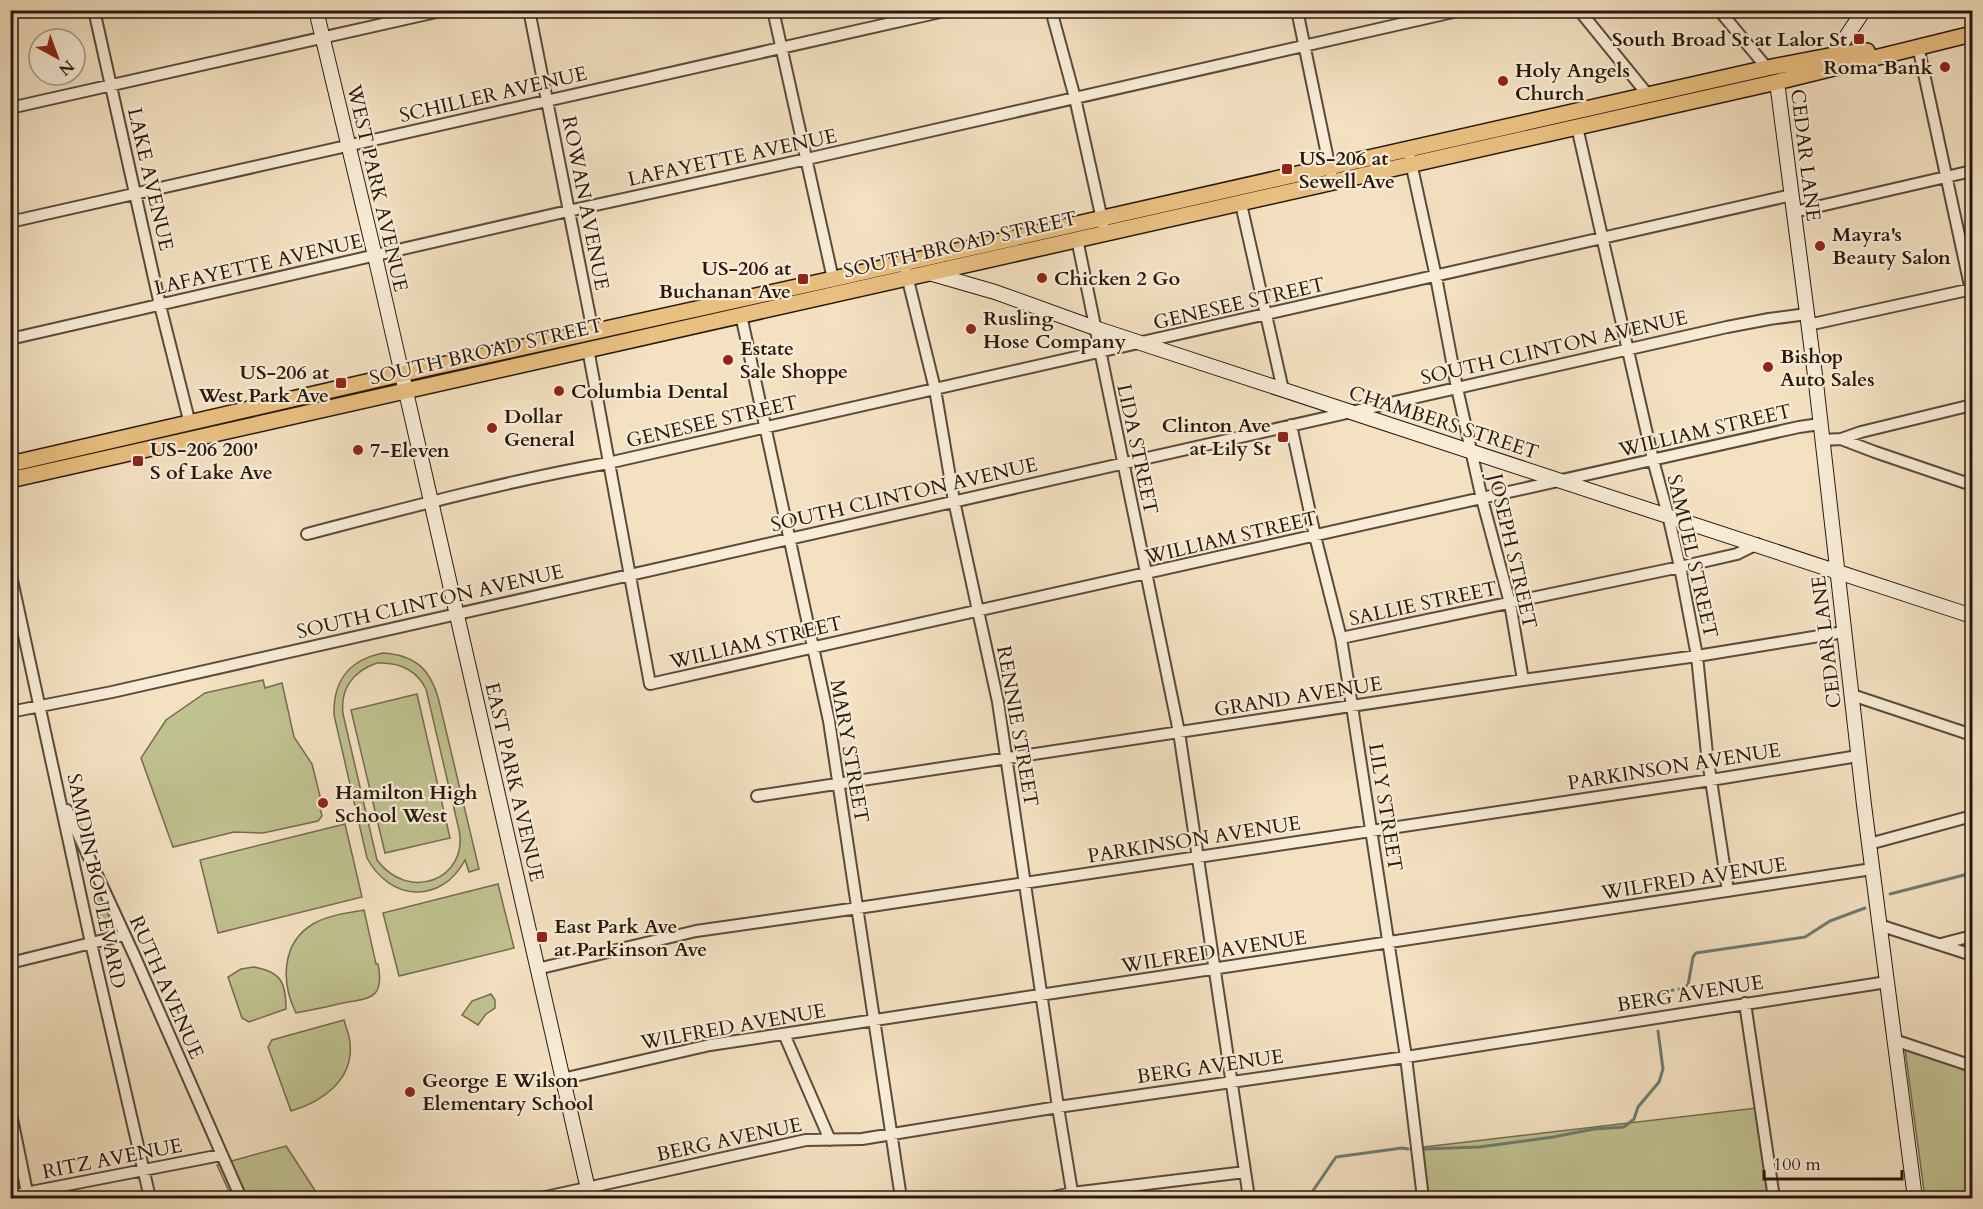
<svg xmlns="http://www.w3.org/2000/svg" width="1983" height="1209" viewBox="0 0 1983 1209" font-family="Cardo,serif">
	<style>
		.green { fill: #c0c190; stroke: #746c50; stroke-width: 1.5; fill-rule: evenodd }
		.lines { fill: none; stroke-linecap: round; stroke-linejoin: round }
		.stream { stroke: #6e7c71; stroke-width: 3 }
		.street-casing { stroke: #5b4a3c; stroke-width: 14 }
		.secondary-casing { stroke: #28180f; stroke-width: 16 }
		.primary-casing { stroke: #28180f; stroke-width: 18 }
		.street { stroke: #f8ecd7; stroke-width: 10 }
		.secondary { stroke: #f8ecd7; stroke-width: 14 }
		.primary { stroke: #eac081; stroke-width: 15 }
		.poi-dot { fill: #8f2418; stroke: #f8ecd7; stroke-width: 2 }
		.labels { text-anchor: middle; stroke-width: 4.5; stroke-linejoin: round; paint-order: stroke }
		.poi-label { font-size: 20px; font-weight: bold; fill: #28180f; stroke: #f8ecd7; text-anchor: start }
		.street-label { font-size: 20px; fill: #28180f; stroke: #f8ecd7 }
	</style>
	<rect width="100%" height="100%" fill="#f4e1c2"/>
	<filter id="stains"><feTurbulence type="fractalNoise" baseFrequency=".00333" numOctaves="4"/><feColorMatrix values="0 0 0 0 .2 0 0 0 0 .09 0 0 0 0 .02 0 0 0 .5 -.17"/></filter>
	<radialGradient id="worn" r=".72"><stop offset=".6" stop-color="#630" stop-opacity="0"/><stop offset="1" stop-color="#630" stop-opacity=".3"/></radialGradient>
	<!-- green -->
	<path class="green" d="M 383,653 C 416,655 431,670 439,701 L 479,869 L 469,872 L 465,860 C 441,905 390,901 367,858 L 334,715 C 333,680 349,660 383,653 ZM 377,663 C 399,662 416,669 426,689 L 459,830 C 469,879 409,903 377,860 L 343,714 C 340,689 353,671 377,663 Z
		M 263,680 L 265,688 L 282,683 L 294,737 L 312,764 L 321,800 L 320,808 L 322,816 L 318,821 L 263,833 L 234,832 L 173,847 L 141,758 L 166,720 L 205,693 Z
		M 417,694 L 450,838 L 385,853 L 351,710 Z
		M 345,824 L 362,897 L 218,933 L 200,860 Z
		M 498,884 L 514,948 L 399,976 L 383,913 Z
		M 101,895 L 118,931 L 117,932 L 105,934 L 102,932 L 96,901 L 97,896 Z
		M 364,910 L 376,964 L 378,964 C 385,999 370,998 343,1003 C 327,1007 311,1010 296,1013 C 281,983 281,943 313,924 C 328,915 348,913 364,910 Z
		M 254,967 C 281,972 286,982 286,1009 L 249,1022 L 242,1018 L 228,977 L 241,969 Z
		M 491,994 L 495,1000 L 495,1008 L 486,1014 L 478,1025 L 462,1015 L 472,1001 Z
		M 344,1020 C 346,1028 350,1036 350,1043 C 354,1080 322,1102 291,1111 L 268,1047 L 272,1040 Z
		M 1905,1049 L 1972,1072 L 1972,1198 L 1925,1198 Z
		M 1765,1107 L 1775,1198 L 1423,1198 L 1416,1148 Z
		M 286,1146 L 320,1198 L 232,1198 L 217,1165 Z"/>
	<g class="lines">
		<!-- stream -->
		<path class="stream" d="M 1890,894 L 1972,873
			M 1679,989 L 1688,985 L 1693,957 L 1696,953 L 1805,937 L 1830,921 L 1865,908
			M 1655,1004 L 1654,998 L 1656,995 L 1673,990
			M 1424,1149 L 1479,1147 L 1553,1137 L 1594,1129 L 1624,1127 L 1634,1119 L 1638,1107 L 1659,1082 L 1663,1069 L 1658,1031
			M 1308,1198 L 1336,1157 L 1402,1148 L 1408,1149"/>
		<!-- street casing -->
		<g class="street-casing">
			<path id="street" d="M 94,10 L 160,305 L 190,424
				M 529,10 L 593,332
				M 773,10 L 833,279
				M 1051,10 L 1075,98 L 1103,224
				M 1297,10 L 1331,174
				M 1579,10 L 1648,95
				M 1719,10 L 1767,68
				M 1918,46 L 1972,295
				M 10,108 L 445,10
				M 1577,127 L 1653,460 L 1668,515 L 1680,567 L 1697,656 L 1707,754 L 1728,891
				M 1410,158 L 1436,277 L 1457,388 L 1482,499 L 1510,603 L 1523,680
				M 1241,204 L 1283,390
				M 1794,212 L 1972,171
				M 10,222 L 949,10
				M 1077,239 L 1179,732 L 1249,1198
				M 906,272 L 935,389 L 954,501 L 998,702 L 1058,1107 L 1073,1198
				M 741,315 L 829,721 L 901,1198
				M 1808,325 L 1972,289
				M 10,339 L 568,211 L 807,159 L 1462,10
				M 588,349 L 650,684 L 1799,427 L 1820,424
				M 1291,425 L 1315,536 L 1341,638 L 1352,706 L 1406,1057 L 1423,1198
				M 1841,439 L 1875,452 L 1972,485
				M 1822,440 L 1841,439 L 1861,432 L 1972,405
				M 307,534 C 407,508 507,481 608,463 L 1792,195
				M 10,571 L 91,943 L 150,1198
				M 1341,638 L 1680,567 L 1737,554 L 1757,544
				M 1852,695 L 1972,735
				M 10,712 L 112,692 L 1727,327 L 1769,319 L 1807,314
				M 757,796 L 1523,680 L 1697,656 L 1844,632
				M 67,810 L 135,957 L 241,1198
				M 1869,844 L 1972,816
				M 1879,925 L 1972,955
				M 1941,944 L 1972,936
				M 10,963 L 124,935
				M 537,969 L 696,931 L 858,908 L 1711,780 L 1858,756
				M 1745,1003 L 1774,1198
				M 784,1034 L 830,1140
				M 1894,1040 L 1972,1066
				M 562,1079 L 710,1045 L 1872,869
				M 10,1109 L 28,1197
				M 10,1196 L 221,1155
				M 541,1198 L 806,1140 L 862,1139 L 1058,1107 L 1406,1057 L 1887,982
				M 1049,1198 L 1072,1193 L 1245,1172"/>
		</g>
		<!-- secondary casing -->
		<g class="secondary-casing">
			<path id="secondary" d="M 316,10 L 375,256 L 590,1198
				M 1830,61 L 1864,10
				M 1777,82 L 1816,383 L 1864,805 L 1915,1198
				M 929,273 L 995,292 L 1095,328 L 1972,616"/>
		</g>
		<!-- primary casing -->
		<g class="primary-casing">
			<path id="primary" d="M 10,464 L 401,374 L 833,279 L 1767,68 L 1834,55 L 1867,51
				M 10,480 L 1777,82 L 1972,34"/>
		</g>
		<!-- street -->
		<use href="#street" class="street"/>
		<!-- secondary -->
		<use href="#secondary" class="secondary"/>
		<!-- primary -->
		<use href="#primary" class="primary"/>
	</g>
	<!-- markers -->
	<g class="poi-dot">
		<rect x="1853" y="33" width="12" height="12" rx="3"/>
		<circle cx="1945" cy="67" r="6"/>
		<circle cx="1503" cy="81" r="6"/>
		<rect x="1281" y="163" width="12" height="12" rx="3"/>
		<circle cx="1820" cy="246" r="6"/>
		<circle cx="1042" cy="278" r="6"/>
		<rect x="797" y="273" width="12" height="12" rx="3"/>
		<circle cx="971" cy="329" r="6"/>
		<circle cx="728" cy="360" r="6"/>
		<circle cx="1768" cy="367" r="6"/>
		<rect x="335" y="377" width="12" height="12" rx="3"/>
		<circle cx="559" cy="391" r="6"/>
		<circle cx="492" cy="428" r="6"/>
		<rect x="1277" y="431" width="12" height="12" rx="3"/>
		<circle cx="358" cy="450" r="6"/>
		<rect x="132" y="455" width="12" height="12" rx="3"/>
		<circle cx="323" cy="803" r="6"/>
		<rect x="536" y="931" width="12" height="12" rx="3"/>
		<circle cx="410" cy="1092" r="6"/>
	</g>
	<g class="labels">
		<!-- poi labels -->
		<g class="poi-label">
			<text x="1847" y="46" text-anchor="end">South Broad St at Lalor St</text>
			<text x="1933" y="74" text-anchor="end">Roma Bank</text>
			<text x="1515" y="77">Holy Angels<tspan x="1515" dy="23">Church</tspan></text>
			<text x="1299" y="165">US-206 at<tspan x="1299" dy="23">Sewell Ave</tspan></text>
			<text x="1832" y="241">Mayra's<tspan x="1832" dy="23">Beauty Salon</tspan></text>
			<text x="791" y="275" text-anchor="end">US-206 at<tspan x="791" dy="23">Buchanan Ave</tspan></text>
			<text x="1054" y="285">Chicken 2 Go</text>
			<text x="983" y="325">Rusling<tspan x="983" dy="23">Hose Company</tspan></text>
			<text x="740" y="355">Estate<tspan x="740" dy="23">Sale Shoppe</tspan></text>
			<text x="1780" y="363">Bishop<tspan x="1780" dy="23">Auto Sales</tspan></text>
			<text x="329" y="379" text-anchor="end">US-206 at<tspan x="329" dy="23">West Park Ave</tspan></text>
			<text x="571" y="398">Columbia Dental</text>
			<text x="504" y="423">Dollar<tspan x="504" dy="23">General</tspan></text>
			<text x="1271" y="432" text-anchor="end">Clinton Ave<tspan x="1271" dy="23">at Lily St</tspan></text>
			<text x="150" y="456">US-206 200'<tspan x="150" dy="23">S of Lake Ave</tspan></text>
			<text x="370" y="457">7-Eleven</text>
			<text x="335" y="799">Hamilton High<tspan x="335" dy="23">School West</tspan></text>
			<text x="554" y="933">East Park Ave<tspan x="554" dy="23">at Parkinson Ave</tspan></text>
			<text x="422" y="1087">George E Wilson<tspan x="422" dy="23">Elementary School</tspan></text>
		</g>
		<!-- street labels -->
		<g class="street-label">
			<text transform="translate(493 94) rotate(-13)" y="7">SCHILLER AVENUE</text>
			<text transform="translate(1806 155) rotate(83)" y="7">CEDAR LANE</text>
			<text transform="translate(732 157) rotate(-12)" y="7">LAFAYETTE AVENUE</text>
			<text transform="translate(151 179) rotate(77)" y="7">LAKE AVENUE</text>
			<text transform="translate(378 188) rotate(77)" y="7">WEST PARK AVENUE</text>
			<text transform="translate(586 203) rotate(79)" y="7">ROWAN AVENUE</text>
			<text transform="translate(960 244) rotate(-13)" y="7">SOUTH BROAD STREET</text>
			<text transform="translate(258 264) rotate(-13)" y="7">LAFAYETTE AVENUE</text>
			<text transform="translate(1239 303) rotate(-13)" y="7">GENESEE STREET</text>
			<text transform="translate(1554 347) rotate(-13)" y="7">SOUTH CLINTON AVENUE</text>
			<text transform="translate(486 351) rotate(-13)" y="7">SOUTH BROAD STREET</text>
			<text transform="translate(712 421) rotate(-13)" y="7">GENESEE STREET</text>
			<text transform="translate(1444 422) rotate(18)" y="7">CHAMBERS STREET</text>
			<text transform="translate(1705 430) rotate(-13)" y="7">WILLIAM STREET</text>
			<text transform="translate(1138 449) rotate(78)" y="7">LIDA STREET</text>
			<text transform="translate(904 494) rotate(-13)" y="7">SOUTH CLINTON AVENUE</text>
			<text transform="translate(1231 537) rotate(-13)" y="7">WILLIAM STREET</text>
			<text transform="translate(1513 551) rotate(77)" y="7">JOSEPH STREET</text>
			<text transform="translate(1693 556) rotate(77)" y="7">SAMUEL STREET</text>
			<text transform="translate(430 601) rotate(-13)" y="7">SOUTH CLINTON AVENUE</text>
			<text transform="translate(1423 603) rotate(-12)" y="7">SALLIE STREET</text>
			<text transform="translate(756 642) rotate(-13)" y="7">WILLIAM STREET</text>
			<text transform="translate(1826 642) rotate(-97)" y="7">CEDAR LANE</text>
			<text transform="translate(1298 696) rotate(-9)" y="7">GRAND AVENUE</text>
			<text transform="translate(1018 726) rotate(80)" y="7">RENNIE STREET</text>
			<text transform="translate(850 751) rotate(80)" y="7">MARY STREET</text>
			<text transform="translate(1674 766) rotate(-9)" y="7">PARKINSON AVENUE</text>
			<text transform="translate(515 782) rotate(77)" y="7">EAST PARK AVENUE</text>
			<text transform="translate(1386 807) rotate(81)" y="7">LILY STREET</text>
			<text transform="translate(1194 839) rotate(-9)" y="7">PARKINSON AVENUE</text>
			<text transform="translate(1694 878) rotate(-9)" y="7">WILFRED AVENUE</text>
			<text transform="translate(97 881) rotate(78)" y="7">SAMDIN BOULEVARD</text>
			<text transform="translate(1214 951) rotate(-9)" y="7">WILFRED AVENUE</text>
			<text transform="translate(167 987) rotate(66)" y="7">RUTH AVENUE</text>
			<text transform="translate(1690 993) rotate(-9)" y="7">BERG AVENUE</text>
			<text transform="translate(733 1026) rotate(-10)" y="7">WILFRED AVENUE</text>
			<text transform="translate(1210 1066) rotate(-8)" y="7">BERG AVENUE</text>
			<text transform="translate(729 1139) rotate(-12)" y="7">BERG AVENUE</text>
			<text transform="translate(112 1158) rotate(-11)" y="7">RITZ AVENUE</text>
		</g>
	</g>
	<!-- margin -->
	<rect width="1983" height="1209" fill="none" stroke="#f4e1c2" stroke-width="36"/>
	<rect x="12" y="12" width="1959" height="1185" fill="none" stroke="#28180f" stroke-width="3"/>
	<rect x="18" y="18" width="1947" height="1173" fill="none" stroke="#28180f" stroke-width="1.5"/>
	<!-- north arrow -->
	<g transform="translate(57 57) rotate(139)"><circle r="28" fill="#f8ecd7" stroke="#a59787" stroke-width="1.5"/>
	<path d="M0-4.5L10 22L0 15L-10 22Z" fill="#8f2418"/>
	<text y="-9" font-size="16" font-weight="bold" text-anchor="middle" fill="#28180f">N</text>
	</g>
	<!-- scale -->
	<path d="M1764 1170v9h138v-9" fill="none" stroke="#28180f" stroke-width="3"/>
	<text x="1773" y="1170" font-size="18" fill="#28180f" stroke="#f8ecd7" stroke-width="4.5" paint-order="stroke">100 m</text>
	<rect width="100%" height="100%" filter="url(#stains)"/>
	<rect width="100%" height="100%" fill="url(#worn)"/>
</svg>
